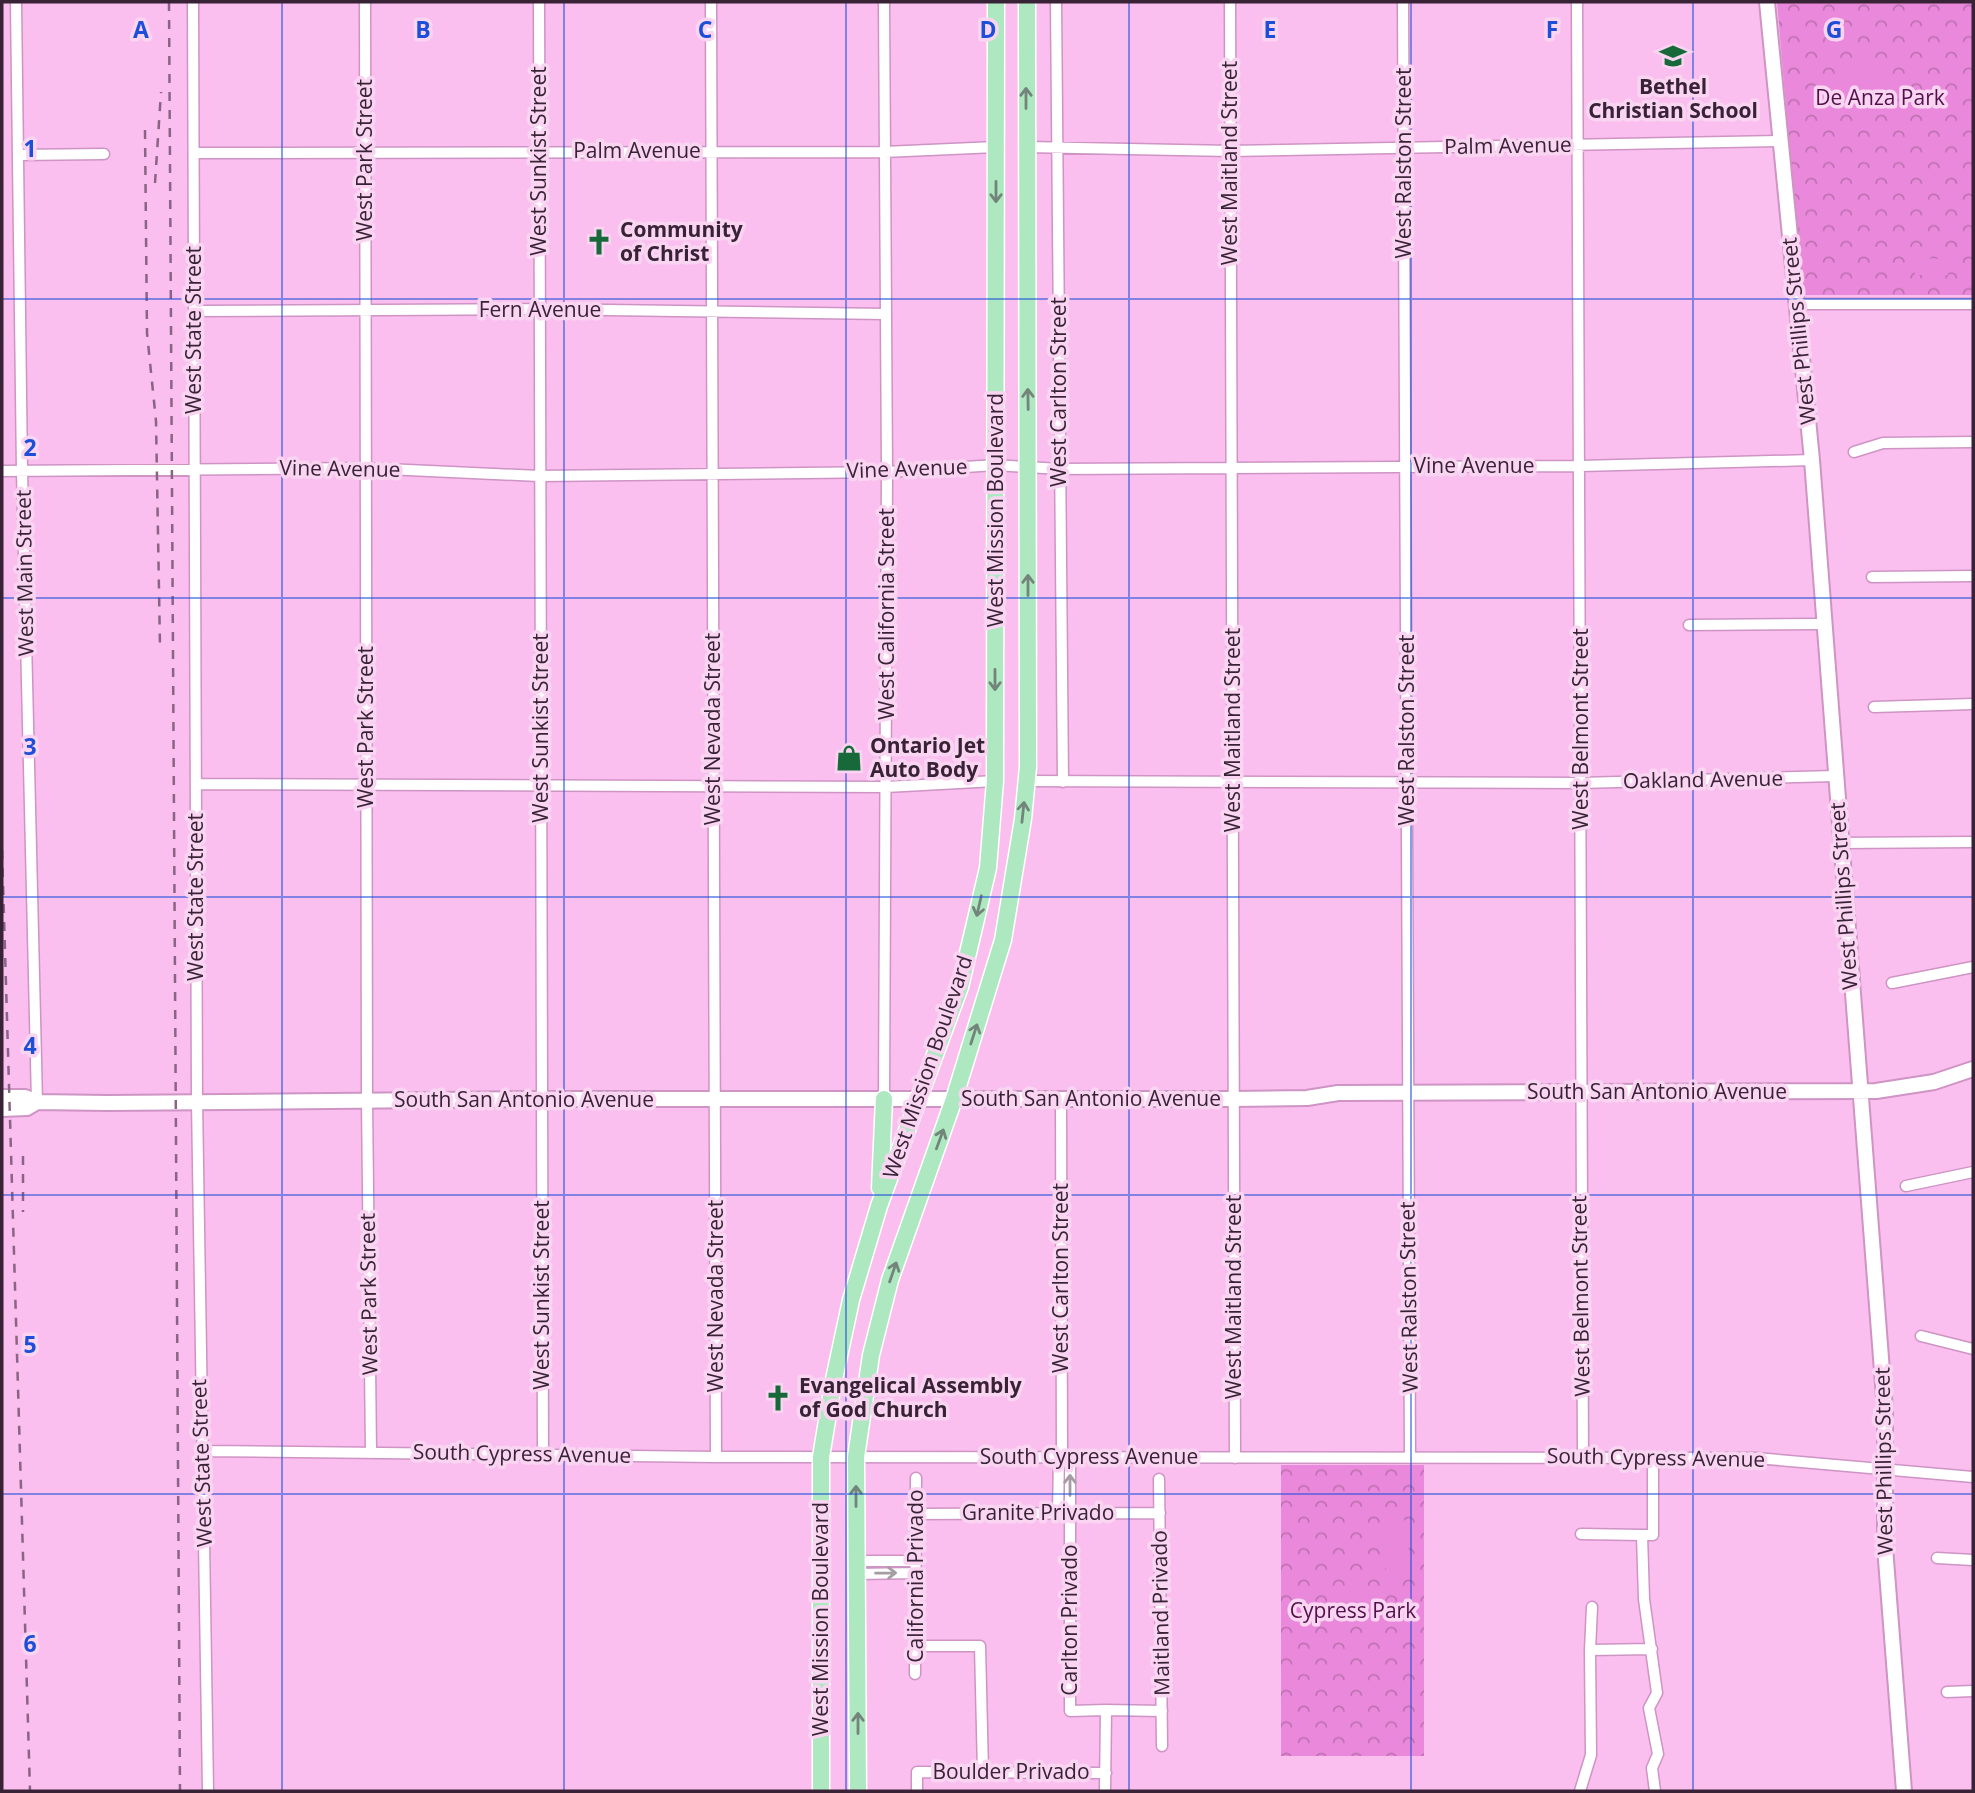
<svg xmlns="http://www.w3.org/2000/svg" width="1975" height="1793" viewBox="0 0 1975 1793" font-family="'Open Sans',sans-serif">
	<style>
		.park { fill: url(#park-crowns) }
		.garden { fill: #ea89db }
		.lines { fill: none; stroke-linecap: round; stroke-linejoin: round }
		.street-casing { stroke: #ce94c4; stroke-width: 13 }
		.secondary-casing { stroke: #ce94c4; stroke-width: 18 }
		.primary-casing { stroke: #fff; stroke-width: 19 }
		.street { stroke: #fff; stroke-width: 10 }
		.secondary { stroke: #fff; stroke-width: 14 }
		.primary { stroke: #aee8c1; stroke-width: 16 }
		.rail { stroke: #8a6484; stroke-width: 2.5; stroke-dasharray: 9 9; stroke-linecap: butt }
		.oneway { stroke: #73857b }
		.oneway2 { stroke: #a59ca4 }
		.grid { fill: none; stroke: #1d4ed8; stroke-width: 2; stroke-opacity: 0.55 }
		.labels { text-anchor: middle; stroke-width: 7; stroke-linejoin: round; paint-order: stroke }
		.poi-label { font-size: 21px; font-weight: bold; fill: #382235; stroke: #f9d5f2; text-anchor: start }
		.park-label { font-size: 21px; fill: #52104a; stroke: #f9d5f2 }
		.street-label { font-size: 21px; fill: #382235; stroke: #f9d5f2 }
		.grid-label { font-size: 23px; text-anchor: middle; font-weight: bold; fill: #1d4ed8; stroke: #f9d5f2; stroke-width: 7; stroke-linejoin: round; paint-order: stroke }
	</style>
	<defs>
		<pattern id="park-crowns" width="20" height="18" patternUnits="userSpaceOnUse" patternTransform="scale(1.75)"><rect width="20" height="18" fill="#ea89db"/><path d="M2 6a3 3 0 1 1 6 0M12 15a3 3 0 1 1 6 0" fill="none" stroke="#bf70b2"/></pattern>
	</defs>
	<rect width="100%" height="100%" fill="#fabeef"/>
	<!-- park -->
	<path class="park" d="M 1777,2 L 1973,2 L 1973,295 L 1802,295 Z
		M 1281,1465 L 1424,1465 L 1424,1756 L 1281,1756 Z"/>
	<!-- garden -->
	<path class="garden" d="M 1859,55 L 1878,58 L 1889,79 L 1887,106 L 1846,108 L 1840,104 L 1839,70 Z
		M 1915,258 L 1948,259 L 1948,275 L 1915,275 Z
		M 1397,1515 L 1403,1517 C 1410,1531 1413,1571 1396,1579 L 1389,1577 C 1381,1563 1382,1530 1390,1517 Z
		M 1332,1592 L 1376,1593 L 1376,1624 L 1332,1623 Z"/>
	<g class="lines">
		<!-- street casing -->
		<g class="street-casing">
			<path id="street" d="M 16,2 L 22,471 L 37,1102
				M 193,2 L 197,1101 L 208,1791
				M 365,2 L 367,1101 L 371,1452
				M 539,2 L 543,1454
				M 711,2 L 716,1457
				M 884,2 L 887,472 L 884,1099
				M 1056,2 L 1063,782
				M 1230,2 L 1235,1458
				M 1403,2 L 1410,1458
				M 1577,2 L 1583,1457
				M 1026,147 L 1231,151 L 1779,141
				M 194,153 L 884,152 L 996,147
				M 18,155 L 104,154
				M 1797,304 L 1973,304
				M 195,311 L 538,309 L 886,314
				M 1854,452 L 1883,443 L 1973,442
				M 2,471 L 365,468 L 539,476 L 887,472 L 996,465 L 1059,469 L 1230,468 L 1580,466 L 1812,460
				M 1872,577 L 1973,576
				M 1689,625 L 1824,624
				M 1874,707 L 1973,704
				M 1026,781 L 1581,783 L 1835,776
				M 196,784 L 886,787 L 995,781
				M 1839,843 L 1973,842
				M 1892,983 L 1973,967
				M 1061,1100 L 1062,1456
				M 1906,1186 L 1973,1172
				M 1921,1336 L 1973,1349
				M 205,1451 L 716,1457 L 1756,1458 L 1973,1477
				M 1070,1456 L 1070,1711 L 1106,1710 L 1105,1791
				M 1159,1479 L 1162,1746
				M 916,1514 L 1160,1513
				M 1058,1514 L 1059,1456
				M 1581,1534 L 1642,1535 L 1644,1599 L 1657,1693 L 1649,1708 L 1658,1754 L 1652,1768 L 1655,1791
				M 1642,1535 L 1653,1535 L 1653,1457
				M 1937,1558 L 1973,1560
				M 857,1561 L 916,1561
				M 857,1574 L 916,1573
				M 1592,1607 L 1590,1650 L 1652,1649
				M 916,1646 L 980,1646 L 983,1772
				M 915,1674 L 916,1478
				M 1947,1692 L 1973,1691
				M 1106,1710 L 1162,1711
				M 917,1791 L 917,1772 L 1106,1773
				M 1580,1791 L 1591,1755 L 1590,1650"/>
		</g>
		<!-- secondary casing -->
		<g class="secondary-casing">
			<path id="secondary" d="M 1767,2 L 1812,460 L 1885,1410 L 1885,1547 L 1904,1791
				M 2,1097 L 25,1097 L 37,1102 L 107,1103 L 541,1099 L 1232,1099 L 1307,1098 L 1338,1093 L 1876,1091 L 1934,1082 L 1973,1069
				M 2,1109 L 27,1108 L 37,1102"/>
		</g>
		<!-- primary casing -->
		<g class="primary-casing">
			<path id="primary" d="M 880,1188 L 884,1099
				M 821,1791 L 821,1457 L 833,1384 L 851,1300 L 879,1206 L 960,987 L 988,868 L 995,781 L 996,2
				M 858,1791 L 856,1457 L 871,1355 L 890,1280 L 954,1099 L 1003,940 L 1023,819 L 1028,767 L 1027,2"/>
		</g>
		<!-- street -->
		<use href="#street" class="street"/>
		<!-- secondary -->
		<use href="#secondary" class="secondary"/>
		<!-- primary -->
		<use href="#primary" class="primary"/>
		<!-- rail -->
		<path class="rail" d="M 169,2 L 180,1791
			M 145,130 L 147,333 L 156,421 L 160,647
			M 155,183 L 161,92
			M 2,850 L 30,1791
			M 23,1156 L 23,1212"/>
	</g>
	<!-- one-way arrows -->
	<defs><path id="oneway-shaft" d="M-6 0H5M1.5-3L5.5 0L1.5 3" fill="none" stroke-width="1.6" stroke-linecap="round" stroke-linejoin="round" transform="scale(1.75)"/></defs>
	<g class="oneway">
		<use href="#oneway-shaft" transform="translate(1026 98) rotate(-90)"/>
		<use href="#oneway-shaft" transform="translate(996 192) rotate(90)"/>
		<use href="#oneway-shaft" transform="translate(1028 399) rotate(-91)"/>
		<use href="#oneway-shaft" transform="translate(1028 585) rotate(-90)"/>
		<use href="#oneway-shaft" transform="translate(995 680) rotate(90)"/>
		<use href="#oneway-shaft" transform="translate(1023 812) rotate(-84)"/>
		<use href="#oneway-shaft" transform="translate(979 906) rotate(103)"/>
		<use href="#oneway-shaft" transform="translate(974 1034) rotate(-72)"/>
		<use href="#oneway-shaft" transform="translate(940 1139) rotate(-70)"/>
		<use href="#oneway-shaft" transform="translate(893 1272) rotate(-71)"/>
		<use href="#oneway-shaft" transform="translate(856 1496) rotate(-90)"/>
		<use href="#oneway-shaft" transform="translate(858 1723) rotate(-90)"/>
	</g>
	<g class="oneway2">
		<use href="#oneway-shaft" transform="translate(1070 1485) rotate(-90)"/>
		<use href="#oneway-shaft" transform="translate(886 1573) rotate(-1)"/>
	</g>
	<!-- grid -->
	<path class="grid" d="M 282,2 L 282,1791M 564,2 L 564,1791M 846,2 L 846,1791M 1129,2 L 1129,1791M 1411,2 L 1411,1791M 1693,2 L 1693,1791M 2,299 L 1973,299M 2,598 L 1973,598M 2,897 L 1973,897M 2,1195 L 1973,1195M 2,1494 L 1973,1494"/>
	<!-- icons -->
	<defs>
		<g id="school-bare" transform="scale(2.1)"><path d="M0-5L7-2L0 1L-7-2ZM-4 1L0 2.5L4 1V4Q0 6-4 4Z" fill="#17693a" stroke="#f9d5f2" stroke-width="2.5" paint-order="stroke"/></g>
		<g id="church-bare" transform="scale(2.1)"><path d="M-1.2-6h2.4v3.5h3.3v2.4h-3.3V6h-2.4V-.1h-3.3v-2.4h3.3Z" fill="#17693a" stroke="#f9d5f2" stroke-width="2.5" paint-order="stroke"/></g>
		<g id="shop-bare" transform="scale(2.1)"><path d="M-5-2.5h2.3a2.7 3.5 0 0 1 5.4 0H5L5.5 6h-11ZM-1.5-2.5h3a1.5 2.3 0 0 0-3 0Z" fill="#17693a" stroke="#f9d5f2" stroke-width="2.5" paint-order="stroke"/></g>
	</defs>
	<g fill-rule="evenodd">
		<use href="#school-bare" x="1673" y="56"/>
		<use href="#church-bare" x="599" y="242"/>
		<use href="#shop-bare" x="849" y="758"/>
		<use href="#church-bare" x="778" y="1398"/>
	</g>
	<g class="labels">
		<!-- poi labels -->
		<g class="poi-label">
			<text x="1673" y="94" text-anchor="middle">Bethel<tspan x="1673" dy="24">Christian School</tspan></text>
			<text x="620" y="237">Community<tspan x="620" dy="24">of Christ</tspan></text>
			<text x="870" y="753">Ontario Jet<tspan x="870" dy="24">Auto Body</tspan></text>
			<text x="799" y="1393">Evangelical Assembly<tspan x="799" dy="24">of God Church</tspan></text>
		</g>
		<!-- park labels -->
		<g class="park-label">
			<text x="1880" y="105">De Anza Park</text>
			<text x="1353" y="1618">Cypress Park</text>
		</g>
		<!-- street labels -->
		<g class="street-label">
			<text transform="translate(1508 146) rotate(-1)" y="7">Palm Avenue</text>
			<text x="637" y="158">Palm Avenue</text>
			<text transform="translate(365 160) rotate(-90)" y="7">West Park Street</text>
			<text transform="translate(539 161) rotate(-90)" y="7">West Sunkist Street</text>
			<text transform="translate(1230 163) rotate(-90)" y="7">West Maitland Street</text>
			<text transform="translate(1404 163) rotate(-90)" y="7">West Ralston Street</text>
			<text x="540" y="317">Fern Avenue</text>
			<text transform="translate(194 330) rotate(-90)" y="7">West State Street</text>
			<text transform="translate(1799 331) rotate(-96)" y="7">West Phillips Street</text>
			<text transform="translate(1059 392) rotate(-90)" y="7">West Carlton Street</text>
			<text x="1474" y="473">Vine Avenue</text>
			<text transform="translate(340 469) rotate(1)" y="7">Vine Avenue</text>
			<text transform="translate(907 469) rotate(-2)" y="7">Vine Avenue</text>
			<text transform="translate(996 510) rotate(-90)" y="7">West Mission Boulevard</text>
			<text transform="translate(25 573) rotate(-91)" y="7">West Main Street</text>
			<text transform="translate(887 614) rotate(-90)" y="7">West California Street</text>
			<text transform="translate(366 727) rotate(-90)" y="7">West Park Street</text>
			<text transform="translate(541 728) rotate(-90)" y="7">West Sunkist Street</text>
			<text transform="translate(713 729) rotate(-90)" y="7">West Nevada Street</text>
			<text transform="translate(1581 729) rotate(-90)" y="7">West Belmont Street</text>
			<text transform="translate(1233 730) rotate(-90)" y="7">West Maitland Street</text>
			<text transform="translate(1407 730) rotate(-90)" y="7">West Ralston Street</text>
			<text transform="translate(1703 780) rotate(-1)" y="7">Oakland Avenue</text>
			<text transform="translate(1844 896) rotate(-94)" y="7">West Phillips Street</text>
			<text transform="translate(196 897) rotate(-90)" y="7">West State Street</text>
			<text transform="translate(928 1067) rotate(-71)" y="7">West Mission Boulevard</text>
			<text x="1657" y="1099">South San Antonio Avenue</text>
			<text x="1091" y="1106">South San Antonio Avenue</text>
			<text x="524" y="1107">South San Antonio Avenue</text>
			<text transform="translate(1061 1278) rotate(-90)" y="7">West Carlton Street</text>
			<text transform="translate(369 1294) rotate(-91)" y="7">West Park Street</text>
			<text transform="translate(542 1295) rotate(-90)" y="7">West Sunkist Street</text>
			<text transform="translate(716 1296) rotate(-90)" y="7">West Nevada Street</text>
			<text transform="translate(1581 1296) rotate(-91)" y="7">West Belmont Street</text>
			<text transform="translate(1234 1297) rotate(-90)" y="7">West Maitland Street</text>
			<text transform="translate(1409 1297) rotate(-91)" y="7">West Ralston Street</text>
			<text transform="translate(522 1454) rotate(1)" y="7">South Cypress Avenue</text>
			<text x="1089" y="1464">South Cypress Avenue</text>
			<text transform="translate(1656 1458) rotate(1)" y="7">South Cypress Avenue</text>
			<text transform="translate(1884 1461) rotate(-91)" y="7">West Phillips Street</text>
			<text transform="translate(202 1463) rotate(-92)" y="7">West State Street</text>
			<text x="1038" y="1520">Granite Privado</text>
			<text transform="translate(916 1576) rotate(-90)" y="7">California Privado</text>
			<text transform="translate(1161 1613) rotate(-91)" y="7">Maitland Privado</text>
			<text transform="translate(821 1619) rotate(-90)" y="7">West Mission Boulevard</text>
			<text transform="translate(1070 1620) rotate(-90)" y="7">Carlton Privado</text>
			<text x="1011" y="1779">Boulder Privado</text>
		</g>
	</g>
	<g class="grid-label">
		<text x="141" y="38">A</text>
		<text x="423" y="38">B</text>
		<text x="705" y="38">C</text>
		<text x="988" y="38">D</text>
		<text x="1270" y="38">E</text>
		<text x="1552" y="38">F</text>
		<text x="1834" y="38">G</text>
		<text x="30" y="157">1</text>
		<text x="30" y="456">2</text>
		<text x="30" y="755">3</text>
		<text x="30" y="1054">4</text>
		<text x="30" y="1353">5</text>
		<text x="30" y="1652">6</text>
	</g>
	<!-- border -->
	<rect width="1975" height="1793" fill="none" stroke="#382235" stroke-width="7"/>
</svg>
